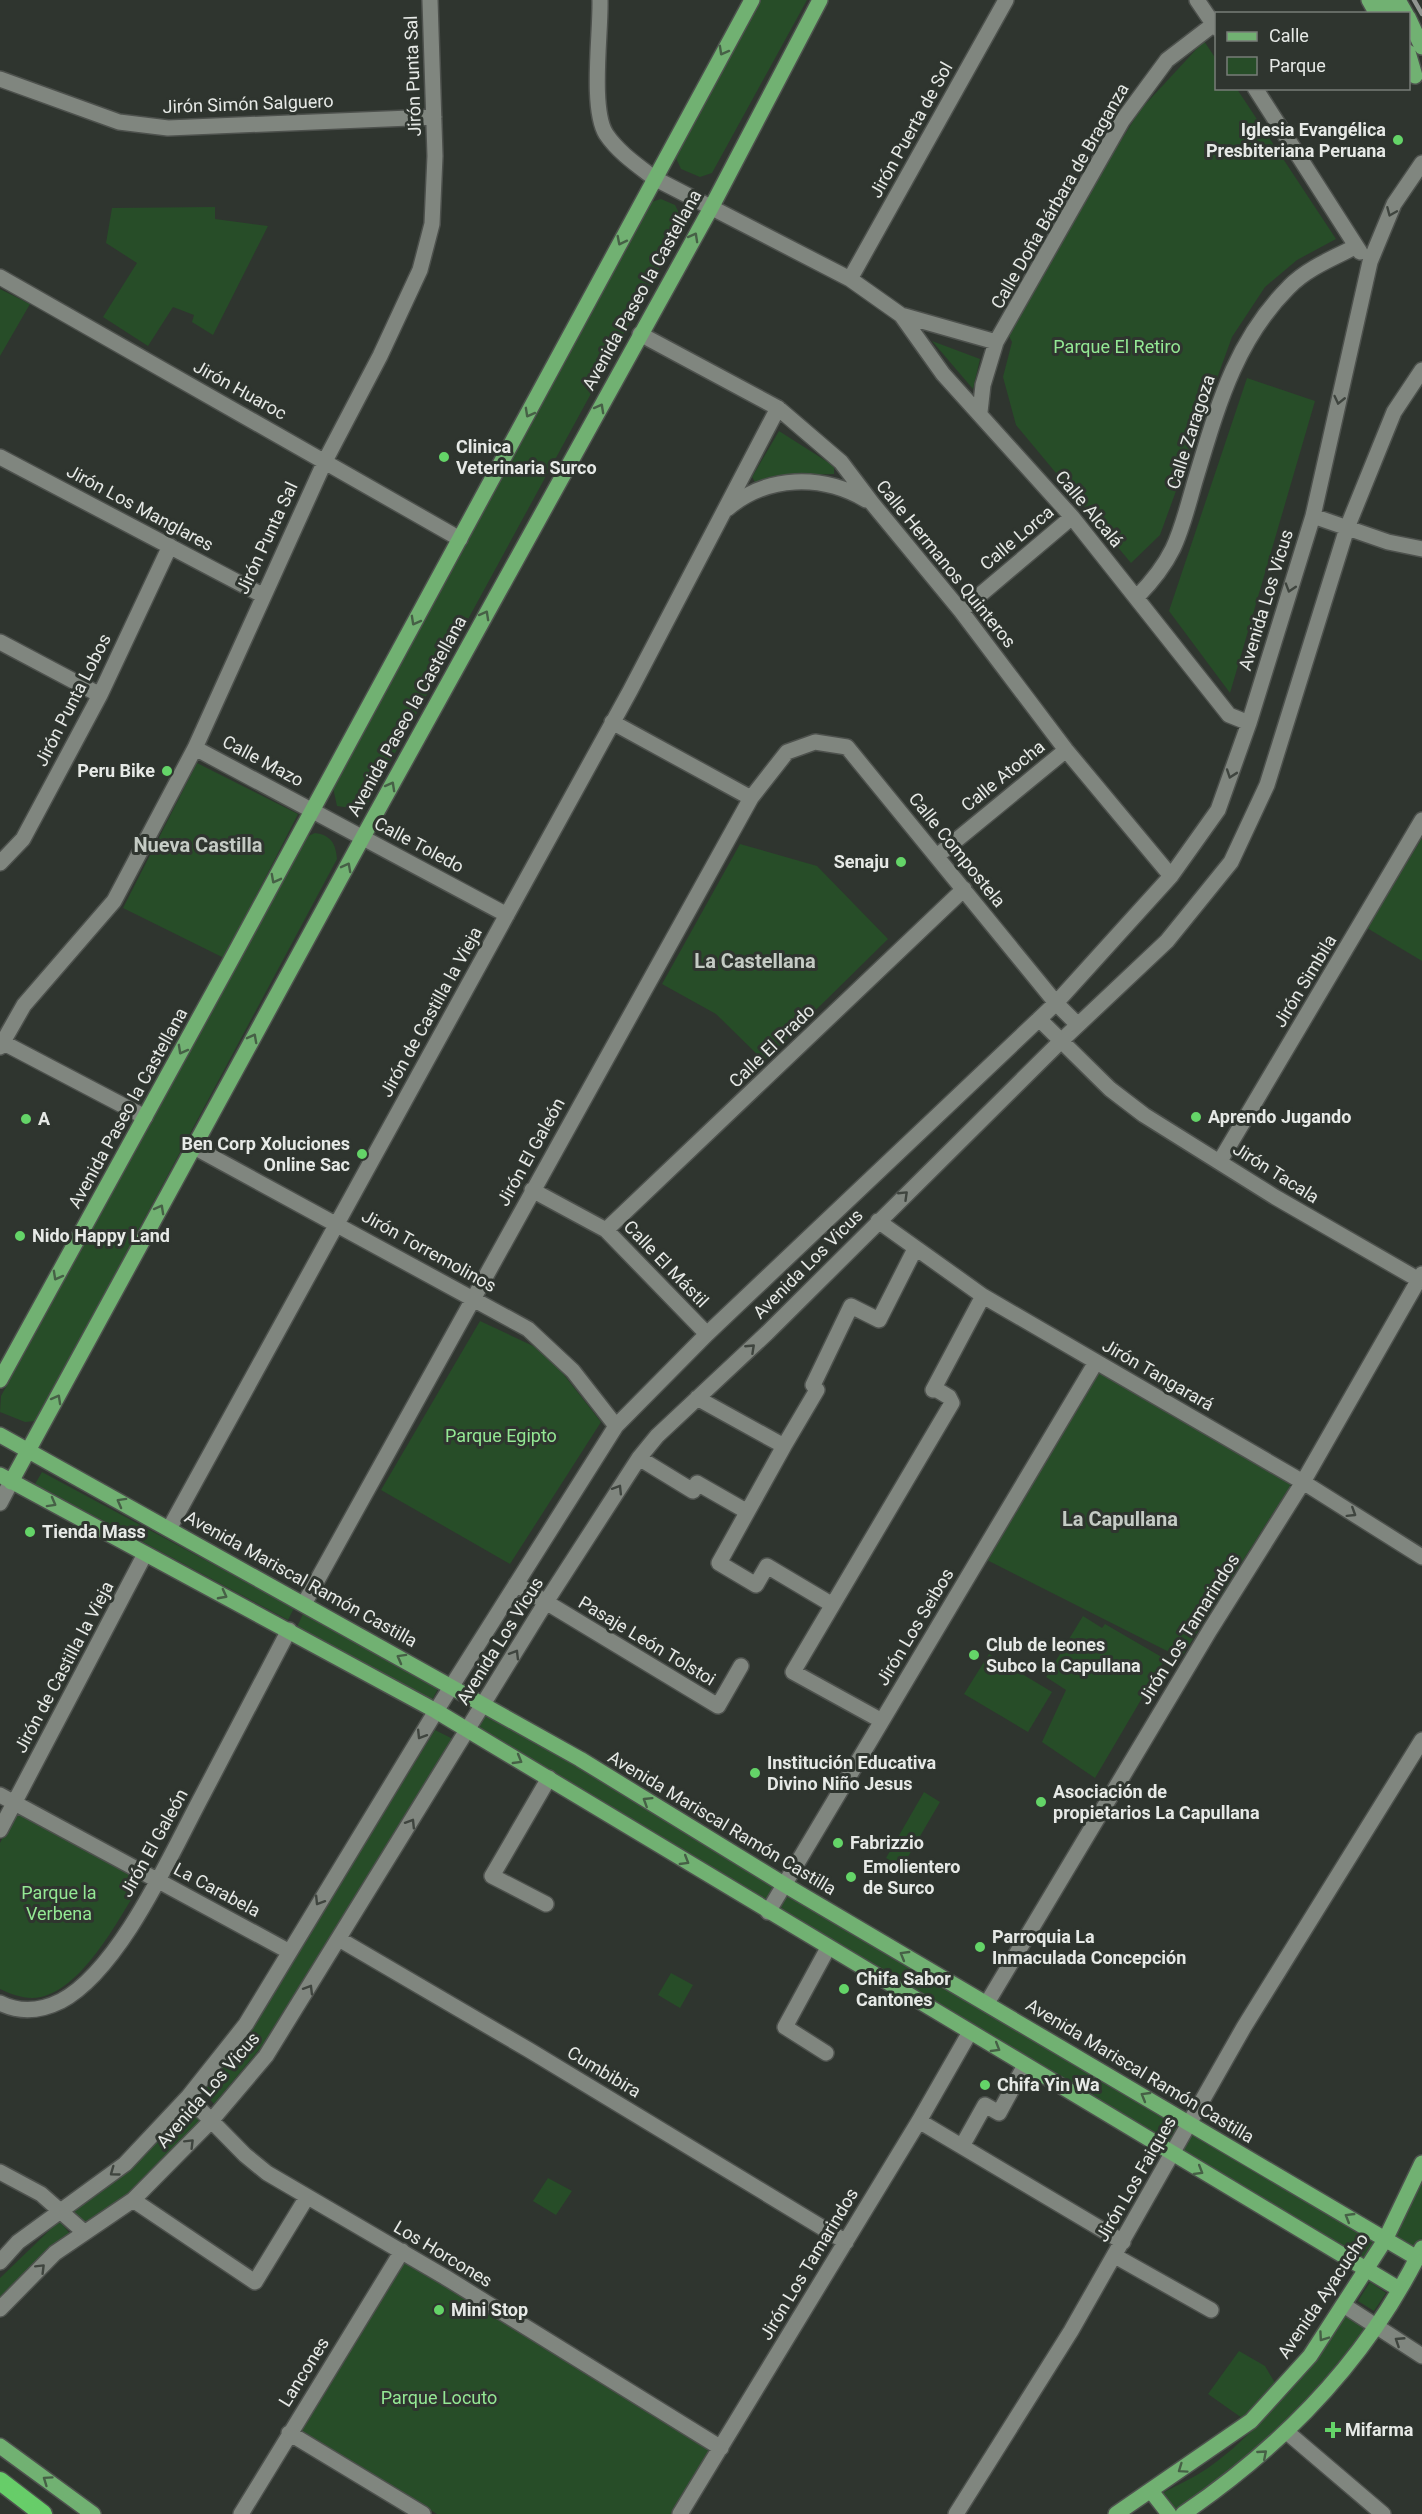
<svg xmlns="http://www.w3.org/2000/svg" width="1422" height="2514" viewBox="0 0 1422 2514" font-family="Roboto,sans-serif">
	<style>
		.green { fill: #274d28 }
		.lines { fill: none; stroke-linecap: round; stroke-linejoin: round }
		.minor-casing { stroke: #4d514d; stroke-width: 18 }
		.major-casing { stroke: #4d514d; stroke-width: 18 }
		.highway-casing { stroke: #4d514d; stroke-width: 21 }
		.minor { stroke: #80867f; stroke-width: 15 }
		.major { stroke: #71b172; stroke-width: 15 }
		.highway { stroke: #67cd69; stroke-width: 18 }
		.rail { stroke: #919691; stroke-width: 4.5 }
		.oneway { stroke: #466046 }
		.oneway2 { stroke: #3f453f }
		.poi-dot { fill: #64d468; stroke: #2f352f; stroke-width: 2 }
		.labels { text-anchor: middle; stroke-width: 6; stroke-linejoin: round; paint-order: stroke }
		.street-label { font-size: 18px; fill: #e6e9e6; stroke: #2f352f }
		.poi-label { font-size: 18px; font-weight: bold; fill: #e6e9e6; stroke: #2f352f; text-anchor: start }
		.park-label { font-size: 18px; fill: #94e894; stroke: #2f352f }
		.neighbourhood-label { font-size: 20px; font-weight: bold; fill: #c4cbc4; stroke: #2f352f }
	</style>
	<rect width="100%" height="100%" fill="#2f352f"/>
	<!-- green -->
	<path class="green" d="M 761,0 L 807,0 L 712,173 L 700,177 L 681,169 L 675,156 Z
		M 1204,41 L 1216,59 L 1216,88 L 1237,89 L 1336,239 L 1297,260 L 1265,287 L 1232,337 L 1160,535 L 1131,563 L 1016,425 L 1003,377 L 1012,342 L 1005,328 L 1140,110 Z
		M 661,199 L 675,205 L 684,223 L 364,810 L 337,806 L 333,788 L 651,202 Z
		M 215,207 L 215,219 L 268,226 L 213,335 L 192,322 L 194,315 L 173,307 L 148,346 L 103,317 L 137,263 L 106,243 L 112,208 Z
		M 0,289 L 30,304 L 0,356 Z
		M 932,341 L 980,359 L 973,389 Z
		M 1247,378 L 1315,401 L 1230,693 L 1169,611 Z
		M 779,431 L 834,466 L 834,474 L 774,476 L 755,482 L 752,477 Z
		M 197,763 L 298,814 L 224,958 L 123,908 Z
		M 315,833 C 331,835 336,844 337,859 L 36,1421 L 25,1422 L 0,1412 L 1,1396 L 306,837 Z
		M 1422,838 L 1422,961 L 1367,928 Z
		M 740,844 L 817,866 L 888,939 L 764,1061 L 716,1014 L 662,984 Z
		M 480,1321 L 546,1352 L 601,1422 L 510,1564 L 381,1490 Z
		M 1096,1371 L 1292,1483 L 1181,1658 L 985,1559 Z
		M 42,1472 L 294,1608 L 288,1620 L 35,1484 Z
		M 303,1614 L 439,1687 L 432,1700 L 297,1627 Z
		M 1083,1616 L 1102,1628 L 1105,1624 L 1165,1659 L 1095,1778 L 1042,1742 L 1066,1690 L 1046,1677 Z
		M 989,1654 L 1052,1692 L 1028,1732 L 964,1694 Z
		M 487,1712 L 777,1885 L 765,1904 L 475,1729 Z
		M 435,1730 L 453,1739 L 263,2045 L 214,2104 L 202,2090 L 251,2032 L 290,1964 Z
		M 924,1792 L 940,1802 L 902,1867 L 886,1858 Z
		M 16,1812 L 143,1880 C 121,1915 84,1988 41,1997 C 26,2000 13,1995 0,1989 L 0,1843 Z
		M 786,1891 L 1185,2125 L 1172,2149 L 774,1910 Z
		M 671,1973 L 693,1985 L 680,2008 L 658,1995 Z
		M 186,2105 L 202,2124 L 131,2196 L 85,2227 L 68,2212 Z
		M 1192,2130 L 1380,2240 L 1365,2264 L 1178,2155 Z
		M 1422,2158 L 1422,2243 L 1415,2257 L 1383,2239 Z
		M 548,2178 L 572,2191 L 556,2215 L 533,2201 Z
		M 57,2223 L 61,2223 L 71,2235 L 0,2305 L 0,2278 Z
		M 404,2258 L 710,2449 L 671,2514 L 437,2514 L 299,2430 Z
		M 1370,2282 L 1386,2293 L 1374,2311 L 1358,2301 Z
		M 1345,2315 L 1366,2328 L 1340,2367 L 1284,2430 L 1178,2514 L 1160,2494 C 1176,2486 1193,2478 1208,2468 C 1264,2429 1305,2369 1345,2315 Z
		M 1239,2351 L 1265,2366 L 1275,2383 L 1272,2392 L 1242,2418 L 1208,2394 Z"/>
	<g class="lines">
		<!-- minor casing -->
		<g class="minor-casing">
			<path id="minor" d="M 600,0 C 601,32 590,108 606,134 C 618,152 637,165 654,178 L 850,279 L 901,315 L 943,374 L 1072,517 L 1229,715 L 1249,723
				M 1197,0 L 1216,28
				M 0,79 L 119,122 L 168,128 L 434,117
				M 1255,88 L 1360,252
				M 0,277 L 460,539
				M 850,279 L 1006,0
				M 901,315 L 996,342
				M 640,334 L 778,408 L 841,462 L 872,503 L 961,611 L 1066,750 L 1171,876
				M 980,412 L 983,385 L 996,342 L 1122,121 L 1167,60 L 1214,24
				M 0,457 L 262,595
				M 727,509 C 767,475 822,474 866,500
				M 1313,516 L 1388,542 L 1422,549
				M 1137,597 C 1177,556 1180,533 1195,481 C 1217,409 1234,342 1289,287 C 1306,269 1333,258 1355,247
				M 961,611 L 1072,517
				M 0,642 L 100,695
				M 612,722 L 751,798
				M 195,748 L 507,915
				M 937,856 L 1066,750
				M 0,863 L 23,839 L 100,695 L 170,546
				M 1039,1019 L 1110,1089 L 1144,1115 L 1275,1197 L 1419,1280
				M 2,1042 L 145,1117
				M 0,1047 L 24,1005 L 114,901 L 195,748 L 325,461 L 380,356 L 420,270 L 432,224 L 435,156 L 430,0
				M 194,1147 L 528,1329 L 573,1371 L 616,1426
				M 1220,1161 L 1422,820
				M 532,1190 L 606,1230 L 707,1334
				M 878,1221 L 983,1296 L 1303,1482 L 1422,1557
				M 606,1230 L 964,889
				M 813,1385 L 851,1306 L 879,1320 L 915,1249
				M 933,1390 L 983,1296
				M 697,1398 L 784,1446 L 817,1390
				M 784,1446 L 719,1563 L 756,1585 L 767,1566 L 831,1604
				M 639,1458 L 693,1491 L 697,1483 L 746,1511
				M 0,1503 L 11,1482
				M 169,1529 L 630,691 L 778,408
				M 516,1584 L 718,1706 L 741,1666
				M 304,1604 L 751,798 L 787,752 L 815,742 L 847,747 L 1056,1003 L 1078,1025
				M 882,1721 L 793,1672 L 952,1403 L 949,1397 L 934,1388
				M 0,1795 L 288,1951
				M 0,1830 L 145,1554
				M 546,1904 L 492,1876 L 549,1778
				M 768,1912 L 1096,1362
				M 339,1939 L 529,2050 L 846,2242
				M 0,2003 C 20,2013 41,2011 61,2001 C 120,1970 171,1854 202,1796 C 231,1741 260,1686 289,1630
				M 987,2003 L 1210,1630 L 1303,1482 L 1422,1274
				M 826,2053 L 785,2027 L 828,1948
				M 188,2097 L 245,2155 L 267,2173 L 445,2277 L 721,2448
				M 919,2121 L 1123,2242
				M 962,2146 L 985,2105 L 999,2113 L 1025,2065
				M 0,2172 L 41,2194 L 84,2232
				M 133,2200 L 255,2282 L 307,2197
				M 1115,2256 L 1211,2310
				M 0,2262 L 18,2242 L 125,2164 L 188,2097 L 246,2024 L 436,1711 L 616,1426 L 707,1334 L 1056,1003 L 1171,876 L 1218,810 L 1249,723 L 1313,516 L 1370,262 L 1394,204 L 1422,163
				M 1345,2306 L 1422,2356
				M 0,2309 L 55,2253 L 133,2200 L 211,2121 L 266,2056 L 546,1602 L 639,1458 L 657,1436 L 767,1333 L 1061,1041 L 1167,941 L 1231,862 L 1267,785 L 1347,528 L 1394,412 L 1422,370
				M 289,2433 L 423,2514
				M 1288,2433 L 1383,2514
				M 241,2514 L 402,2251
				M 680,2514 L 919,2121 L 970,2032
				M 956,2514 L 1071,2331 L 1244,2027 L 1422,1740"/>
		</g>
		<!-- major casing -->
		<g class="major-casing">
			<path id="major" d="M 1369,0 L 1377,14
				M 1385,0 L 1394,14
				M 1398,0 L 1406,14
				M 1408,17 L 1422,47
				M 1408,52 L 1415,76
				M 0,1380 L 230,962 L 752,0
				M 0,1435 L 580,1759 L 785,1885 L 1417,2258
				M 0,1475 L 436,1711 L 1399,2289
				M 11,1482 L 363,837 L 711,208 L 820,0
				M 0,2446 L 93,2514
				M 1151,2491 L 1169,2514
				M 1116,2514 L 1251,2421 L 1310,2356 L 1385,2240 L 1422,2163
				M 1183,2514 C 1284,2445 1368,2359 1422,2248"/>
		</g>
		<!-- highway casing -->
		<g class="highway-casing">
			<path id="highway" d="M 0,2481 L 43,2514"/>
		</g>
		<!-- minor -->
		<use href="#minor" class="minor"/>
		<!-- major -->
		<use href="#major" class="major"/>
		<!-- highway -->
		<use href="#highway" class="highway"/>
		<!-- rail -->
		<path class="rail" d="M 1414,0 L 1422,14"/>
	</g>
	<!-- one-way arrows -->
	<defs><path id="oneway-chevron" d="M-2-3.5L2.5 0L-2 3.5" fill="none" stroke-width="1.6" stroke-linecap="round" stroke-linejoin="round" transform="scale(1.5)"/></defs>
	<g class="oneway">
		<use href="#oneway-chevron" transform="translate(723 51) rotate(119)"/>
		<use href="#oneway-chevron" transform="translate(694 237) rotate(-61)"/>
		<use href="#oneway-chevron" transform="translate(621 241) rotate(117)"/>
		<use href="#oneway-chevron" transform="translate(600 408) rotate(-61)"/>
		<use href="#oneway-chevron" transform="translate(529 413) rotate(119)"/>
		<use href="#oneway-chevron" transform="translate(485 615) rotate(-61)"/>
		<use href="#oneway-chevron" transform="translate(415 621) rotate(119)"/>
		<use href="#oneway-chevron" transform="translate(391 786) rotate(-61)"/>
		<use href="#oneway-chevron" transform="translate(347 867) rotate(-62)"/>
		<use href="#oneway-chevron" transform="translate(275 879) rotate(118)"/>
		<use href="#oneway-chevron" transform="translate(253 1038) rotate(-62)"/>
		<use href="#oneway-chevron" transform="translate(182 1050) rotate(119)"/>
		<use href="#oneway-chevron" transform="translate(160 1209) rotate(-61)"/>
		<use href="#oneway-chevron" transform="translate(57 1276) rotate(119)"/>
		<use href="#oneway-chevron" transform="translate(57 1399) rotate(-61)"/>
		<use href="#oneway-chevron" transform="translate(121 1502) rotate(-151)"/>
		<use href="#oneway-chevron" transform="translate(52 1503) rotate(29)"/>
		<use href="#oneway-chevron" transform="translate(223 1595) rotate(28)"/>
		<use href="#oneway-chevron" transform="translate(401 1658) rotate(-151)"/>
		<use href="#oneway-chevron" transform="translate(518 1760) rotate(30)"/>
		<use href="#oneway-chevron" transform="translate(647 1801) rotate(-148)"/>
		<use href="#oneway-chevron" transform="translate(685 1861) rotate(31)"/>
		<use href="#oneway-chevron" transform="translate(904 1955) rotate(-150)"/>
		<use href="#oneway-chevron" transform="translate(996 2048) rotate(31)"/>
		<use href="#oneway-chevron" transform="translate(1145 2096) rotate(-150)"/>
		<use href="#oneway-chevron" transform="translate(1199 2171) rotate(31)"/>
		<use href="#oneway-chevron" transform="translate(1349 2217) rotate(-149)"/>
		<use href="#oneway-chevron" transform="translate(1323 2337) rotate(125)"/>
		<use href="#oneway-chevron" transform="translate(1263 2454) rotate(-41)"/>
		<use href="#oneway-chevron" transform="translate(1182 2469) rotate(145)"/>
		<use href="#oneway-chevron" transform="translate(47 2480) rotate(-145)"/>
	</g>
	<g class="oneway2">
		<use href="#oneway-chevron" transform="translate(1391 212) rotate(113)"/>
		<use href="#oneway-chevron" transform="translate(1339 400) rotate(103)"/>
		<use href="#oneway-chevron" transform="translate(1290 588) rotate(107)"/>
		<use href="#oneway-chevron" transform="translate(1231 774) rotate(109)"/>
		<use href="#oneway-chevron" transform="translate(904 1195) rotate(-44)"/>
		<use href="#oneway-chevron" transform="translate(751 1348) rotate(-43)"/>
		<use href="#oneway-chevron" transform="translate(618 1489) rotate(-58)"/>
		<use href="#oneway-chevron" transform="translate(1352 1513) rotate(32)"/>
		<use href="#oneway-chevron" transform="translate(515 1654) rotate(-59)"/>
		<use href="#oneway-chevron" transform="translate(421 1735) rotate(122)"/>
		<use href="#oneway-chevron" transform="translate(411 1823) rotate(-58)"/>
		<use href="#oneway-chevron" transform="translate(319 1901) rotate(122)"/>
		<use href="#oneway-chevron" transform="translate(309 1989) rotate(-59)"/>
		<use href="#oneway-chevron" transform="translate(190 2143) rotate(-45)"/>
		<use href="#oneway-chevron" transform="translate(114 2172) rotate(144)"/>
		<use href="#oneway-chevron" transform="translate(41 2268) rotate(-45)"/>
		<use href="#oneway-chevron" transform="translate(1399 2341) rotate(-147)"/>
	</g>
	<!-- markers -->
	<g class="poi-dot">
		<circle cx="1398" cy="140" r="6"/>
		<circle cx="444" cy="457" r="6"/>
		<circle cx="167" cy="771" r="6"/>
		<circle cx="901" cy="862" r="6"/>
		<circle cx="1196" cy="1117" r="6"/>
		<circle cx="26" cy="1119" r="6"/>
		<circle cx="362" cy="1154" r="6"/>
		<circle cx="20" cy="1236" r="6"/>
		<circle cx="30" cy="1532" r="6"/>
		<circle cx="974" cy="1655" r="6"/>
		<circle cx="755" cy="1773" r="6"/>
		<circle cx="1041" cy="1802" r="6"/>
		<circle cx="838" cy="1843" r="6"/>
		<circle cx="851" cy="1877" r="6"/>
		<circle cx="980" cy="1947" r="6"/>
		<circle cx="844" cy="1989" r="6"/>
		<circle cx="985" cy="2085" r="6"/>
		<circle cx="439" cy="2310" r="6"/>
		<path d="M1330 2421h6v6h6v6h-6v6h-6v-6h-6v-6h6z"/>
	</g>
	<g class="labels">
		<!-- street labels -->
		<g class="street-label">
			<text transform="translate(413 76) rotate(-92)" y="6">Jirón Punta Sal</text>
			<text transform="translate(248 104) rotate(-2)" y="6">Jirón Simón Salguero</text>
			<text transform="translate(911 130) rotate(-61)" y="6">Jirón Puerta de Sol</text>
			<text transform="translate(1060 196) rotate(-60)" y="6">Calle Doña Bárbara de Braganza</text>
			<text transform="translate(642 290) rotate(-61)" y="6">Avenida Paseo la Castellana</text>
			<text transform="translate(240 390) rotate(29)" y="6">Jirón Huaroc</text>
			<text transform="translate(1191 432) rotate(-72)" y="6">Calle Zaragoza</text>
			<text transform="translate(140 508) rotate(28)" y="6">Jirón Los Manglares</text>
			<text transform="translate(1089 509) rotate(50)" y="6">Calle Alcalá</text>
			<text transform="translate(267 538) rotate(-65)" y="6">Jirón Punta Sal</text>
			<text transform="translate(1017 538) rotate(-40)" y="6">Calle Lorca</text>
			<text transform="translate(946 564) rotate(51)" y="6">Calle Hermanos Quinteros</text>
			<text transform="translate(1266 600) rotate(-73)" y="6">Avenida Los Vicus</text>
			<text transform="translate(73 700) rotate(-63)" y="6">Jirón Punta Lobos</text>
			<text transform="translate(407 716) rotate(-61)" y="6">Avenida Paseo la Castellana</text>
			<text transform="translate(263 761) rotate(28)" y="6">Calle Mazo</text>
			<text transform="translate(1003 776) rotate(-39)" y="6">Calle Atocha</text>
			<text transform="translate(419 845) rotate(28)" y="6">Calle Toledo</text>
			<text transform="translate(957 850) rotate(51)" y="6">Calle Compostela</text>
			<text transform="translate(1305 981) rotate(-59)" y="6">Jirón Simbila</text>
			<text transform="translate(431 1012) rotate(-61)" y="6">Jirón de Castilla la Vieja</text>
			<text transform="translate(772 1046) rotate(-44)" y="6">Calle El Prado</text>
			<text transform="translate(128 1108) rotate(-61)" y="6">Avenida Paseo la Castellana</text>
			<text transform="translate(531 1152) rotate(-61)" y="6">Jirón El Galeón</text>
			<text transform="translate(1276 1173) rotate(32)" y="6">Jirón Tacala</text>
			<text transform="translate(429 1251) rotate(29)" y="6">Jirón Torremolinos</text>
			<text transform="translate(666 1264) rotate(46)" y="6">Calle El Mástil</text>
			<text transform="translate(808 1264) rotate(-45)" y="6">Avenida Los Vicus</text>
			<text transform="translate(1158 1375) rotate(30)" y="6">Jirón Tangarará</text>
			<text transform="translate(301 1579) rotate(29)" y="6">Avenida Mariscal Ramón Castilla</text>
			<text transform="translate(915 1627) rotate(-59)" y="6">Jirón Los Seibos</text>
			<text transform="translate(1189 1629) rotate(-58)" y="6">Jirón Los Tamarindos</text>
			<text transform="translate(500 1641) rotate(-58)" y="6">Avenida Los Vicus</text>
			<text transform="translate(647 1641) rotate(31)" y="6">Pasaje León Tolstoi</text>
			<text transform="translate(64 1667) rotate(-62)" y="6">Jirón de Castilla la Vieja</text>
			<text transform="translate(722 1823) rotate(31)" y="6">Avenida Mariscal Ramón Castilla</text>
			<text transform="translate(154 1843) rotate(-61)" y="6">Jirón El Galeón</text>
			<text transform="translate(217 1890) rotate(28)" y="6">La Carabela</text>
			<text transform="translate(1140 2071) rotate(31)" y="6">Avenida Mariscal Ramón Castilla</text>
			<text transform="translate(604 2072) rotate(31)" y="6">Cumbibira</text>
			<text transform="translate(208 2090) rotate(-49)" y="6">Avenida Los Vicus</text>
			<text transform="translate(1136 2179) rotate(-60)" y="6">Jirón Los Faiques</text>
			<text transform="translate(443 2254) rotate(31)" y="6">Los Horcones</text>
			<text transform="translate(809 2264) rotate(-59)" y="6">Jirón Los Tamarindos</text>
			<text transform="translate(1323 2296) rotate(-56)" y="6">Avenida Ayacucho</text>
			<text transform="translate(304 2372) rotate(-58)" y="6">Lancones</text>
		</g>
		<!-- poi labels -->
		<g class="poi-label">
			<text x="1386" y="136" text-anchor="end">Iglesia Evangélica<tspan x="1386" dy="21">Presbiteriana Peruana</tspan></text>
			<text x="456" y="453">Clinica<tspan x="456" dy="21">Veterinaria Surco</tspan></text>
			<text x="155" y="777" text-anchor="end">Peru Bike</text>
			<text x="889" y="868" text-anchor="end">Senaju</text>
			<text x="1208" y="1123">Aprendo Jugando</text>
			<text x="38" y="1125">A</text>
			<text x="350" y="1150" text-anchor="end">Ben Corp Xoluciones<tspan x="350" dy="21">Online Sac</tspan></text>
			<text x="32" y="1242">Nido Happy Land</text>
			<text x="42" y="1538">Tienda Mass</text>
			<text x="986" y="1651">Club de leones<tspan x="986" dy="21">Subco la Capullana</tspan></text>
			<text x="767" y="1769">Institución Educativa<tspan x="767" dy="21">Divino Niño Jesus</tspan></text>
			<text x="1053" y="1798">Asociación de<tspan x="1053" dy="21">propietarios La Capullana</tspan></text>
			<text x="850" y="1849">Fabrizzio</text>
			<text x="863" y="1873">Emolientero<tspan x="863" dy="21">de Surco</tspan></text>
			<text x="992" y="1943">Parroquia La<tspan x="992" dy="21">Inmaculada Concepción</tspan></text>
			<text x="856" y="1985">Chifa Sabor<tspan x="856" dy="21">Cantones</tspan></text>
			<text x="997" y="2091">Chifa Yin Wa</text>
			<text x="451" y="2316">Mini Stop</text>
			<text x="1345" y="2436">Mifarma</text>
		</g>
		<!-- park labels -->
		<g class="park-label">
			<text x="1117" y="353">Parque El Retiro</text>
			<text x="501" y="1442">Parque Egipto</text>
			<text x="59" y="1899">Parque la<tspan x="59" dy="21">Verbena</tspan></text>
			<text x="439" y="2404">Parque Locuto</text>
		</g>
		<!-- neighbourhood labels -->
		<g class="neighbourhood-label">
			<text x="198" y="852">Nueva Castilla</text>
			<text x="755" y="968">La Castellana</text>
			<text x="1120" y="1526">La Capullana</text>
		</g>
	</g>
	<!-- legend -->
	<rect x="1215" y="12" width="195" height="78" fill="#2f352f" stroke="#787d78" stroke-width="1.5"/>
	<rect x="1227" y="32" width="30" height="9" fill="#71b172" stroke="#787d78" stroke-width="1.5"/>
	<text x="1269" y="42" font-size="18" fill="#e6e9e6">Calle</text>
	<rect x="1227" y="57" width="30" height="18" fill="#274d28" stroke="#787d78" stroke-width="1.5"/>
	<text x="1269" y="72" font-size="18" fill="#e6e9e6">Parque</text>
</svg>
